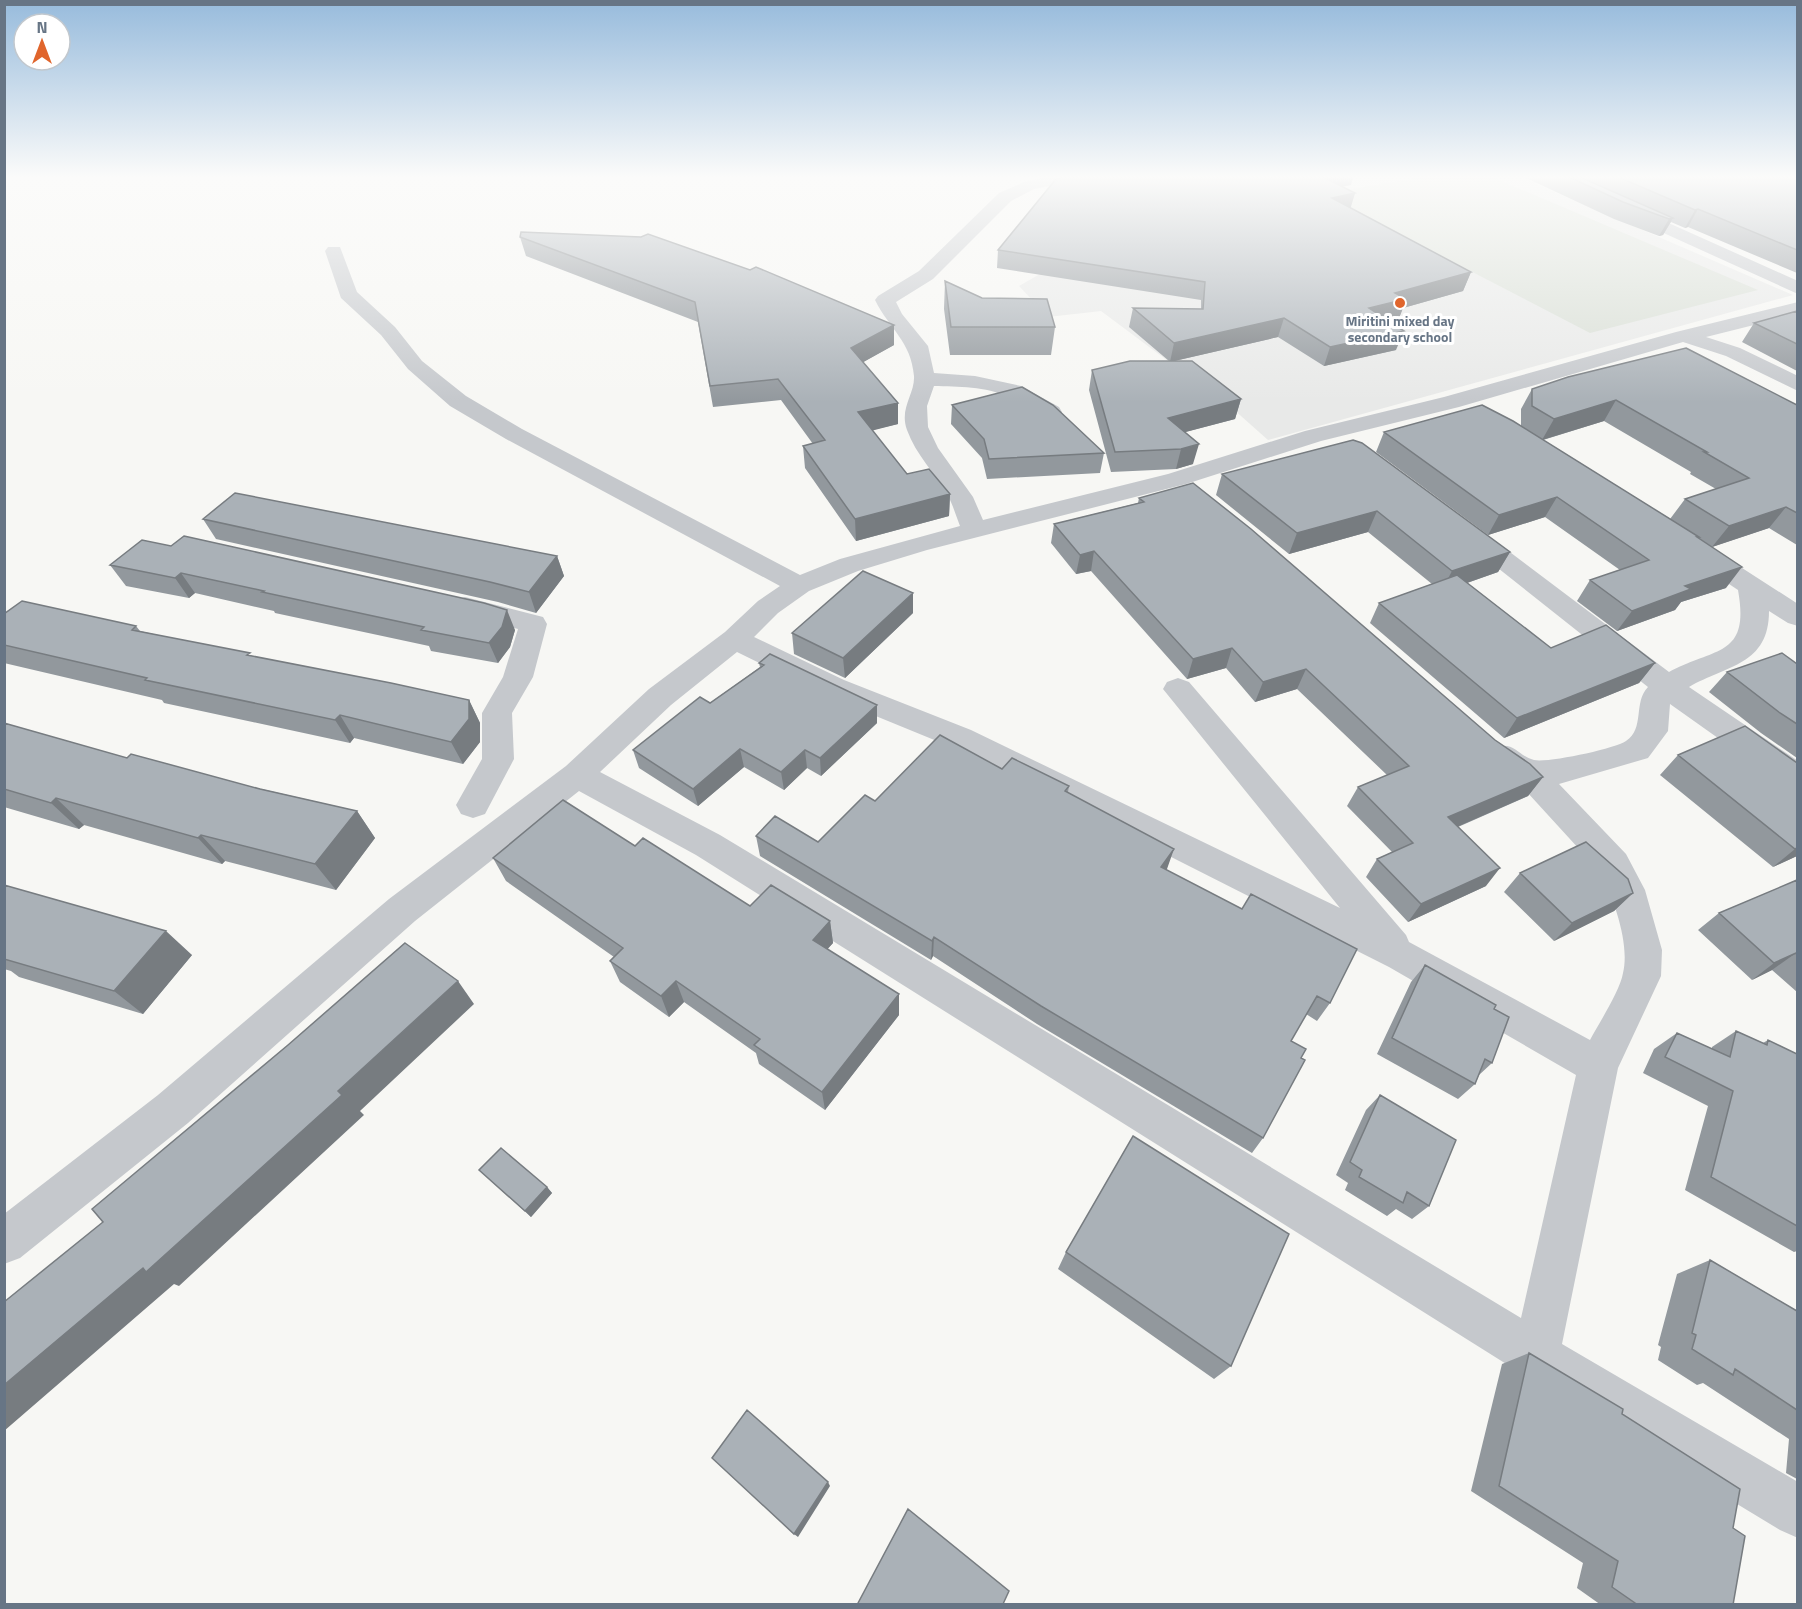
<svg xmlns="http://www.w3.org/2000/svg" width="1802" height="1609" viewBox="0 0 1802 1609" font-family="'Titillium Web',sans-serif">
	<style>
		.built { fill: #e8e9e8 }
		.green { fill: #d8ded5 }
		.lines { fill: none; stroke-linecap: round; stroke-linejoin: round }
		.street { fill: #c5c8cc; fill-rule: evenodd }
		.wall { fill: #92989d; fill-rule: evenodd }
		.shaded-wall { fill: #777c80 }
		.building { fill: #aab1b7; stroke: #777c80; stroke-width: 1.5 }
		.poi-dot { fill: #e0652c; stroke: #fff; stroke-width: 2 }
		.labels { text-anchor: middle; stroke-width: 6; stroke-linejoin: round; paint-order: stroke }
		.far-poi-label { font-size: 14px; font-weight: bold; fill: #677585; stroke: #fff }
	</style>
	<rect width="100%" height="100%" fill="#f7f7f4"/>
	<!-- built -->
	<path class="built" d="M 1334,177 L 1520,177 L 1793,295 L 1268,440 L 1214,392 L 1172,364 L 1101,311 L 1048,317 L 1019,286 L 1096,242 Z"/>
	<!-- green -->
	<path class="green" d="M 1422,177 L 1492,177 L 1758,290 L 1590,333 L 1322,194 Z"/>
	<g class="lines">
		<!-- street -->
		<path class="street" d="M 1047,177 L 1082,177 L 1080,180 L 1034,189 L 1011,201 L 933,279 L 896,302 L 902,314 L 928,346 L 934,373 L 975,376 L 1021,386 L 1059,407 L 1062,412 L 1059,417 C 1040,421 1024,405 1008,397 C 986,386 958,387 934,386 L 927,406 L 928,427 L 938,448 L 973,497 L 983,520 L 1168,474 L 1305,431 L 1444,397 L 1676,332 L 1798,302 L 1798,314 L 1706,337 L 1740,348 L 1798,376 L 1798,391 L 1726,356 L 1683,342 L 1459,407 L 1321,441 L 1186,484 L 927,550 L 858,571 L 809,591 L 778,613 L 754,637 L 844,680 L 971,730 L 1340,908 L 1163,689 L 1167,682 L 1178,678 L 1189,682 L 1406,935 L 1409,942 L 1590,1040 C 1599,1023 1620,991 1623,973 C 1630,944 1614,900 1601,873 L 1517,781 L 1492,764 L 1487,756 L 1492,748 C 1515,740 1516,755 1534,760 C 1548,763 1614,749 1626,741 C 1645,729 1633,702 1648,687 L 1460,538 L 1456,533 L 1460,528 L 1469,525 L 1478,528 L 1669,672 C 1716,647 1750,657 1738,590 L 1690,558 L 1686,552 L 1690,546 L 1699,544 L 1708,546 L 1798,604 L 1798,626 L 1788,623 L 1769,611 C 1769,665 1727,665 1689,687 L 1798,761 L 1798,790 L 1787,787 L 1670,704 L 1668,731 L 1648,758 L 1559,784 L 1626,854 L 1645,890 L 1662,950 L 1661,976 L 1618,1068 L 1562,1344 L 1798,1482 L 1798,1538 L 1780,1530 L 1519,1372 L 696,855 L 579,791 L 415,921 L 188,1123 L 20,1258 L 4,1264 L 4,1214 L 158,1095 L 389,899 L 566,766 L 649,689 L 725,632 L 758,601 L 780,586 L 506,439 L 450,406 L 408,369 L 381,335 L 341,298 L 325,251 L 328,247 L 340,247 L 357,292 L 395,327 L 422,361 L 466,396 L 522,429 L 800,575 L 840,559 L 960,526 C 956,516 953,505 948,496 C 935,473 916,455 907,430 C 899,408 915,394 914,376 C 911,341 890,330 875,300 L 878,296 L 919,271 L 999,193 L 1024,182 ZM 737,652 L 822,694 L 949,746 L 1098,820 L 1389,967 L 1576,1075 L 1521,1318 L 720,835 L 600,772 L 671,705 Z
			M 1545,177 L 1566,177 L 1798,281 L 1798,294 L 1547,180 Z
			M 465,597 L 543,617 L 547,624 L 533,677 L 512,713 L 514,759 L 485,814 L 473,818 L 461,814 L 456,805 L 482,759 L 482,713 L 503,677 L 518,629 L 455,612 L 451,606 L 455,600 Z"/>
	</g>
	<!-- wall -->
	<path class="wall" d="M 1524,177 L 1797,177 L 1797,273 L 1688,227 L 1685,228 L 1671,222 L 1663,235 L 1659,236 L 1614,219 Z
		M 1351,185 L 1342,187 L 1355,193 L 1350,208 L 1471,272 L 1463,291 L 1403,308 L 1399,318 L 1388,321 L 1396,350 L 1324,366 L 1278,337 L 1174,361 L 1241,399 L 1235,419 L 1185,432 L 1193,464 L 1176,469 L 1111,472 L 1089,390 L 1092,370 L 1169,361 L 1129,327 L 1133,308 L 1201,309 L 1201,300 L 997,268 L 998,250 Z
		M 520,237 L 894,345 L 863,362 L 898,403 L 898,424 L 872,430 L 907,474 L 950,494 L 949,516 L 856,541 L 805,468 L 803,446 L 813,444 L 781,400 L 713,407 L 698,322 L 526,256 Z
		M 945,281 L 982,298 L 1055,327 L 1051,355 L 950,355 L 944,309 Z
		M 1797,311 L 1797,371 L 1742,342 L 1754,323 Z
		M 1532,389 L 1797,405 L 1797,545 L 1769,528 L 1712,547 L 1726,588 L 1681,602 L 1675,610 L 1617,631 L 1577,601 L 1590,580 L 1620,570 L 1545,517 L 1488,535 L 1376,452 L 1384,432 L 1521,426 L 1521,409 ZM 1604,421 L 1691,472 L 1690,474 L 1716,489 L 1685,499 L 1670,519 L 1543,440 Z
		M 952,405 L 1104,453 L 1100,473 L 987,479 L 982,458 L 951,424 Z
		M 1353,440 L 1510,552 L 1498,572 L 1467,583 L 1551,648 L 1655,663 L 1639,683 L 1504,738 L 1370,623 L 1379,603 L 1432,584 L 1368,532 L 1289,554 L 1216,495 L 1222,474 Z
		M 1139,498 L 1495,740 L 1543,777 L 1528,796 L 1458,827 L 1486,886 L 1408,922 L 1366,877 L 1377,859 L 1392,852 L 1347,806 L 1358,787 L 1387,775 L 1297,689 L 1255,702 L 1226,668 L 1187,679 L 1091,571 L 1076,574 L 1051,543 L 1054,524 L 1138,503 Z
		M 203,519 L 557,556 L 564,576 L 536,613 L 498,602 L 216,539 Z
		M 142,540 L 515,630 L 510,647 L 498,663 L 431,651 L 429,646 L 275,613 L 274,611 L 195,593 L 189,598 L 126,586 L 110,565 Z
		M 913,613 L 845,678 L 794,654 L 792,633 Z
		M 4,614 L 136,626 L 140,631 L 252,656 L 469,700 L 480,723 L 480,742 L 463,764 L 354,738 L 350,743 L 164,703 L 162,700 L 4,663 Z
		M 759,663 L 877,723 L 821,776 L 807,768 L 784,790 L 744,767 L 698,806 L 639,768 L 633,750 L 710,703 L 760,667 Z
		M 1797,664 L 1797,758 L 1761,733 L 1709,692 L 1727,672 Z
		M 4,723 L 127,758 L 357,811 L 375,838 L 336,890 L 225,861 L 222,864 L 84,825 L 79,829 L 4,807 Z
		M 1678,755 L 1797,763 L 1797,856 L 1773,867 L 1660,775 Z
		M 1002,769 L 1069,786 L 1068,792 L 1166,870 L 1330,1003 L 1317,1021 L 1306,1014 L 1291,1041 L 1263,1138 L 1252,1153 L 1037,1024 L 933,956 L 931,960 L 760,856 L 756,836 L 818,842 L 875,801 Z
		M 635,846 L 750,906 L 830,921 L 833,943 L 827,949 L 899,994 L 899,1015 L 825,1110 L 759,1064 L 756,1053 L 684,1002 L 669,1017 L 620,982 L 610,961 L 614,957 L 506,881 L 493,858 Z
		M 1520,873 L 1633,893 L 1614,911 L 1554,941 L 1504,892 Z
		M 1797,880 L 1797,992 L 1772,970 L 1752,980 L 1698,930 L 1719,913 Z
		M 4,885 L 192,955 L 143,1014 L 19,977 L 11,971 L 4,969 Z
		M 1425,965 L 1494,1009 L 1492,1063 L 1479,1075 L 1475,1084 L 1458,1099 L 1377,1054 L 1411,982 Z
		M 1736,1031 L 1763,1043 L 1768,1040 L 1797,1054 L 1797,1251 L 1794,1252 L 1685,1190 L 1708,1106 L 1643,1073 L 1654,1049 L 1677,1033 L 1712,1049 L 1712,1047 Z
		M 1380,1095 L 1429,1206 L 1412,1219 L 1396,1209 L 1387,1216 L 1345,1190 L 1348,1183 L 1336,1175 L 1366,1110 Z
		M 479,1170 L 547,1187 L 552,1193 L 531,1217 Z
		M 1066,1252 L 1231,1366 L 1214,1379 L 1058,1269 Z
		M 1710,1260 L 1797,1311 L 1797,1479 L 1786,1473 L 1789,1439 L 1703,1383 L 1697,1385 L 1658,1360 L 1661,1347 L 1658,1345 L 1677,1274 Z
		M 1529,1353 L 1622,1414 L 1733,1528 L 1733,1605 L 1601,1605 L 1577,1588 L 1583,1563 L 1471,1491 L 1502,1364 Z"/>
	<!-- shaded-wall -->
	<path class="shaded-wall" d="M 1319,177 L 1353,177 L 1351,185 L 1314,192 Z
		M 1355,193 L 1350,210 L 1332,198 Z
		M 1698,209 L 1688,227 L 1685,228 L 1695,210 Z
		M 1673,218 L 1663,235 L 1659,236 L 1669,219 Z
		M 1471,272 L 1463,291 L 1403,308 L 1399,318 L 1362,327 L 1369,308 L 1395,293 Z
		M 1284,318 L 1278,337 L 1170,362 L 1174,343 Z
		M 894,325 L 894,345 L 851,369 L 851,348 Z
		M 1404,331 L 1396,350 L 1324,366 L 1330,347 Z
		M 1241,399 L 1235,419 L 1163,438 L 1168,418 Z
		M 1616,400 L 1604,421 L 1542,440 L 1554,419 Z
		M 898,403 L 898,424 L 859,434 L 858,412 Z
		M 1199,444 L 1193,464 L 1176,469 L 1181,449 Z
		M 950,494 L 949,516 L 856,541 L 855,519 Z
		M 1557,497 L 1545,517 L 1488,535 L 1499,515 Z
		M 1786,507 L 1769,528 L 1712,547 L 1729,526 Z
		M 1377,511 L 1368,532 L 1289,554 L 1297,533 Z
		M 1094,551 L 1091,571 L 1076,574 L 1080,555 Z
		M 1510,552 L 1498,572 L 1441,592 L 1452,571 Z
		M 557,556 L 564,576 L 536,613 L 529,592 Z
		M 1742,567 L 1726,588 L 1681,602 L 1675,610 L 1617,631 L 1632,611 L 1685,586 Z
		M 181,573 L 195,593 L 189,598 L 175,578 Z
		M 913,593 L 913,613 L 845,678 L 843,658 Z
		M 507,610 L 515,630 L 510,647 L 498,663 L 489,643 Z
		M 1232,648 L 1226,668 L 1187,679 L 1193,659 Z
		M 1655,663 L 1639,683 L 1504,738 L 1517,718 Z
		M 1306,669 L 1297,689 L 1255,702 L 1263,682 Z
		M 469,700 L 480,723 L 480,742 L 463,764 L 451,742 Z
		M 877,705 L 877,723 L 821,776 L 820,758 Z
		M 340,715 L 354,738 L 350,743 L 335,720 Z
		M 740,749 L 744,767 L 698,806 L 693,789 Z
		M 805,750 L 807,768 L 784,790 L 781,772 Z
		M 1543,777 L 1528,796 L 1436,836 L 1448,817 Z
		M 56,798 L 84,825 L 79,829 L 51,803 Z
		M 357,811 L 375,838 L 336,890 L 315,864 Z
		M 201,835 L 225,861 L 222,864 L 198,838 Z
		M 1797,848 L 1797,856 L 1773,867 L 1795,849 Z
		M 1174,849 L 1167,869 L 1154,887 L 1161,867 Z
		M 1500,868 L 1486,886 L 1408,922 L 1421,904 Z
		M 1633,893 L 1614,911 L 1554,941 L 1572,923 Z
		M 830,921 L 833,943 L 816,962 L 813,940 Z
		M 166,931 L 192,955 L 143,1014 L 114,991 Z
		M 934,937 L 933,956 L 931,960 L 932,941 Z
		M 1796,953 L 1772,970 L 1752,980 L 1774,963 Z
		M 458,981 L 474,1004 L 360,1111 L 364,1115 L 179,1286 L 174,1284 L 4,1431 L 4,1385 L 338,1091 Z
		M 676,981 L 684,1002 L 669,1017 L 661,996 Z
		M 899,994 L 899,1015 L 825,1110 L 822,1092 Z
		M 547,1187 L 552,1193 L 531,1217 L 525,1211 Z
		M 828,1482 L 830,1486 L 798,1537 L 794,1534 Z"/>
	<!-- building -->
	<path class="building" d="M 1065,177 L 1323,177 L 1355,193 L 1332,198 L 1471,272 L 1395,293 L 1406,299 L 1369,308 L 1404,331 L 1330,347 L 1284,318 L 1174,343 L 1133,308 L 1203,309 L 1205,282 L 998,250 L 1056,179 Z
		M 1569,177 L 1580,177 L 1673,218 L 1669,219 L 1623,202 Z
		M 1618,177 L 1796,177 L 1797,178 L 1797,250 L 1698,209 L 1695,210 Z
		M 521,232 L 641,237 L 648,234 L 750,270 L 756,267 L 894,325 L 851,348 L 898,403 L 858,412 L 907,474 L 929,469 L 950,494 L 855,519 L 803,446 L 825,440 L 778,379 L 710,386 L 695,302 L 520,237 Z
		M 945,281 L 982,298 L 1047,299 L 1055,327 L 951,327 Z
		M 1797,311 L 1797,344 L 1754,323 Z
		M 1686,348 L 1797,405 L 1797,513 L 1786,507 L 1729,526 L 1685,499 L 1749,478 L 1704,452 L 1707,452 L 1616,400 L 1554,419 L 1532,406 L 1532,389 L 1568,377 Z
		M 1130,361 L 1192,361 L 1241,399 L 1168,418 L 1199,444 L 1181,449 L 1115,452 L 1092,370 Z
		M 1022,387 L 1053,405 L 1104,453 L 989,459 L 984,439 L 952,405 Z
		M 1482,405 L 1513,421 L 1699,537 L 1697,537 L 1742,567 L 1685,586 L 1691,589 L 1632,611 L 1590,580 L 1649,560 L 1557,497 L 1499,515 L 1384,432 Z
		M 1353,440 L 1362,443 L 1510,552 L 1452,571 L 1377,511 L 1297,533 L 1222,474 Z
		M 1193,483 L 1251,529 L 1495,740 L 1530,764 L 1543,777 L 1448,817 L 1500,868 L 1421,904 L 1377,859 L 1413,843 L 1358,787 L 1409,766 L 1306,669 L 1263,682 L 1232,648 L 1193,659 L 1094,551 L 1080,555 L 1054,524 L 1144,502 L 1139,498 Z
		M 235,493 L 557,556 L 529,592 L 490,582 L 203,519 Z
		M 184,536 L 484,603 L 507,610 L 502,627 L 489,643 L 421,630 L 424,627 L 262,592 L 264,591 L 181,573 L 175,578 L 110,565 L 142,540 L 171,546 Z
		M 863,571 L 913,593 L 843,658 L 792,633 Z
		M 1457,575 L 1551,648 L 1606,625 L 1655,663 L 1517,718 L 1379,603 Z
		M 22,601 L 136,626 L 132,630 L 250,653 L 247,655 L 391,683 L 469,700 L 469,719 L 451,742 L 340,715 L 335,720 L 145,680 L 147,678 L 4,645 L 4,614 Z
		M 1782,653 L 1797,664 L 1797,724 L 1780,713 L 1727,672 Z
		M 770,654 L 877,705 L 820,758 L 805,750 L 781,772 L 740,749 L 693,789 L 633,750 L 700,697 L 710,703 L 764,665 L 759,663 Z
		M 4,723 L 127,758 L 131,754 L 260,789 L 357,811 L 315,864 L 201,835 L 198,838 L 56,798 L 51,803 L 4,789 Z
		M 1745,726 L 1797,763 L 1797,848 L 1795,849 L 1678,755 Z
		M 940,735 L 1002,769 L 1012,758 L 1069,786 L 1065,791 L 1174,849 L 1161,867 L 1242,909 L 1251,894 L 1357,949 L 1330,1003 L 1317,996 L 1291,1041 L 1306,1049 L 1301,1058 L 1305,1060 L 1263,1138 L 1041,1006 L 934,937 L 932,941 L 756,836 L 775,816 L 818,842 L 865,795 L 875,801 Z
		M 563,800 L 635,846 L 643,838 L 750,906 L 771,885 L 830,921 L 813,940 L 899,994 L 822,1092 L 754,1045 L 760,1039 L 676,981 L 661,996 L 610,961 L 623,948 L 493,858 Z
		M 1586,842 L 1628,879 L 1633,893 L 1572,923 L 1520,873 Z
		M 1797,880 L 1797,955 L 1796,953 L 1774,963 L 1719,913 Z
		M 4,885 L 166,931 L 114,991 L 4,959 Z
		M 405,943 L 458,981 L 338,1091 L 342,1095 L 146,1272 L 143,1268 L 4,1385 L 4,1302 L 103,1222 L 92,1209 L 288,1045 Z
		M 1425,965 L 1496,1005 L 1494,1009 L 1509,1017 L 1492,1063 L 1485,1059 L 1475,1084 L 1392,1038 Z
		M 1736,1031 L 1767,1045 L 1768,1040 L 1797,1054 L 1797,1226 L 1711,1177 L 1733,1091 L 1665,1057 L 1677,1033 L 1730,1057 Z
		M 1380,1095 L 1456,1140 L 1429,1206 L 1407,1192 L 1403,1203 L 1359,1177 L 1362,1170 L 1350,1162 Z
		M 1133,1136 L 1289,1234 L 1231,1366 L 1066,1252 Z
		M 501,1148 L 547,1187 L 525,1211 L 479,1170 Z
		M 1710,1260 L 1797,1311 L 1797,1410 L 1735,1369 L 1733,1375 L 1692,1349 L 1696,1335 L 1692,1333 Z
		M 1529,1353 L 1623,1409 L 1622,1414 L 1740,1489 L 1733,1528 L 1745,1536 L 1733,1605 L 1638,1605 L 1612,1587 L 1618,1561 L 1499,1486 Z
		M 747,1410 L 828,1482 L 794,1534 L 712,1458 Z
		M 908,1509 L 1009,1591 L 1003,1604 L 1004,1605 L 857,1605 Z"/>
	<!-- sky -->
	<linearGradient id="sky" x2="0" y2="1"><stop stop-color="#97bbdc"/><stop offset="0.44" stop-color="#fbfbfa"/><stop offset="1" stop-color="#fbfbfa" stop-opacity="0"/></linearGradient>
	<rect width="1802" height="402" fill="url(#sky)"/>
	<!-- markers -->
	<circle class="poi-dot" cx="1400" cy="303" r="6"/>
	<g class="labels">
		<!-- far-poi labels -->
		<g class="far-poi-label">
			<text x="1400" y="326">Miritini mixed day<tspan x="1400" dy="16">secondary school</tspan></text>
		</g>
	</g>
	<!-- border -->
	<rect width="1802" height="1609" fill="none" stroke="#677585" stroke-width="12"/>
	<!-- north arrow -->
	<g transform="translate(42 42)"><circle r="28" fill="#ffffff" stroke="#c2c8ce" stroke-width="1.5"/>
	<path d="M0-4.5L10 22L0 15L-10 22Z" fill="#e0652c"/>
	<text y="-9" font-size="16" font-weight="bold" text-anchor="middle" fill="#677585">N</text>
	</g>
</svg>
